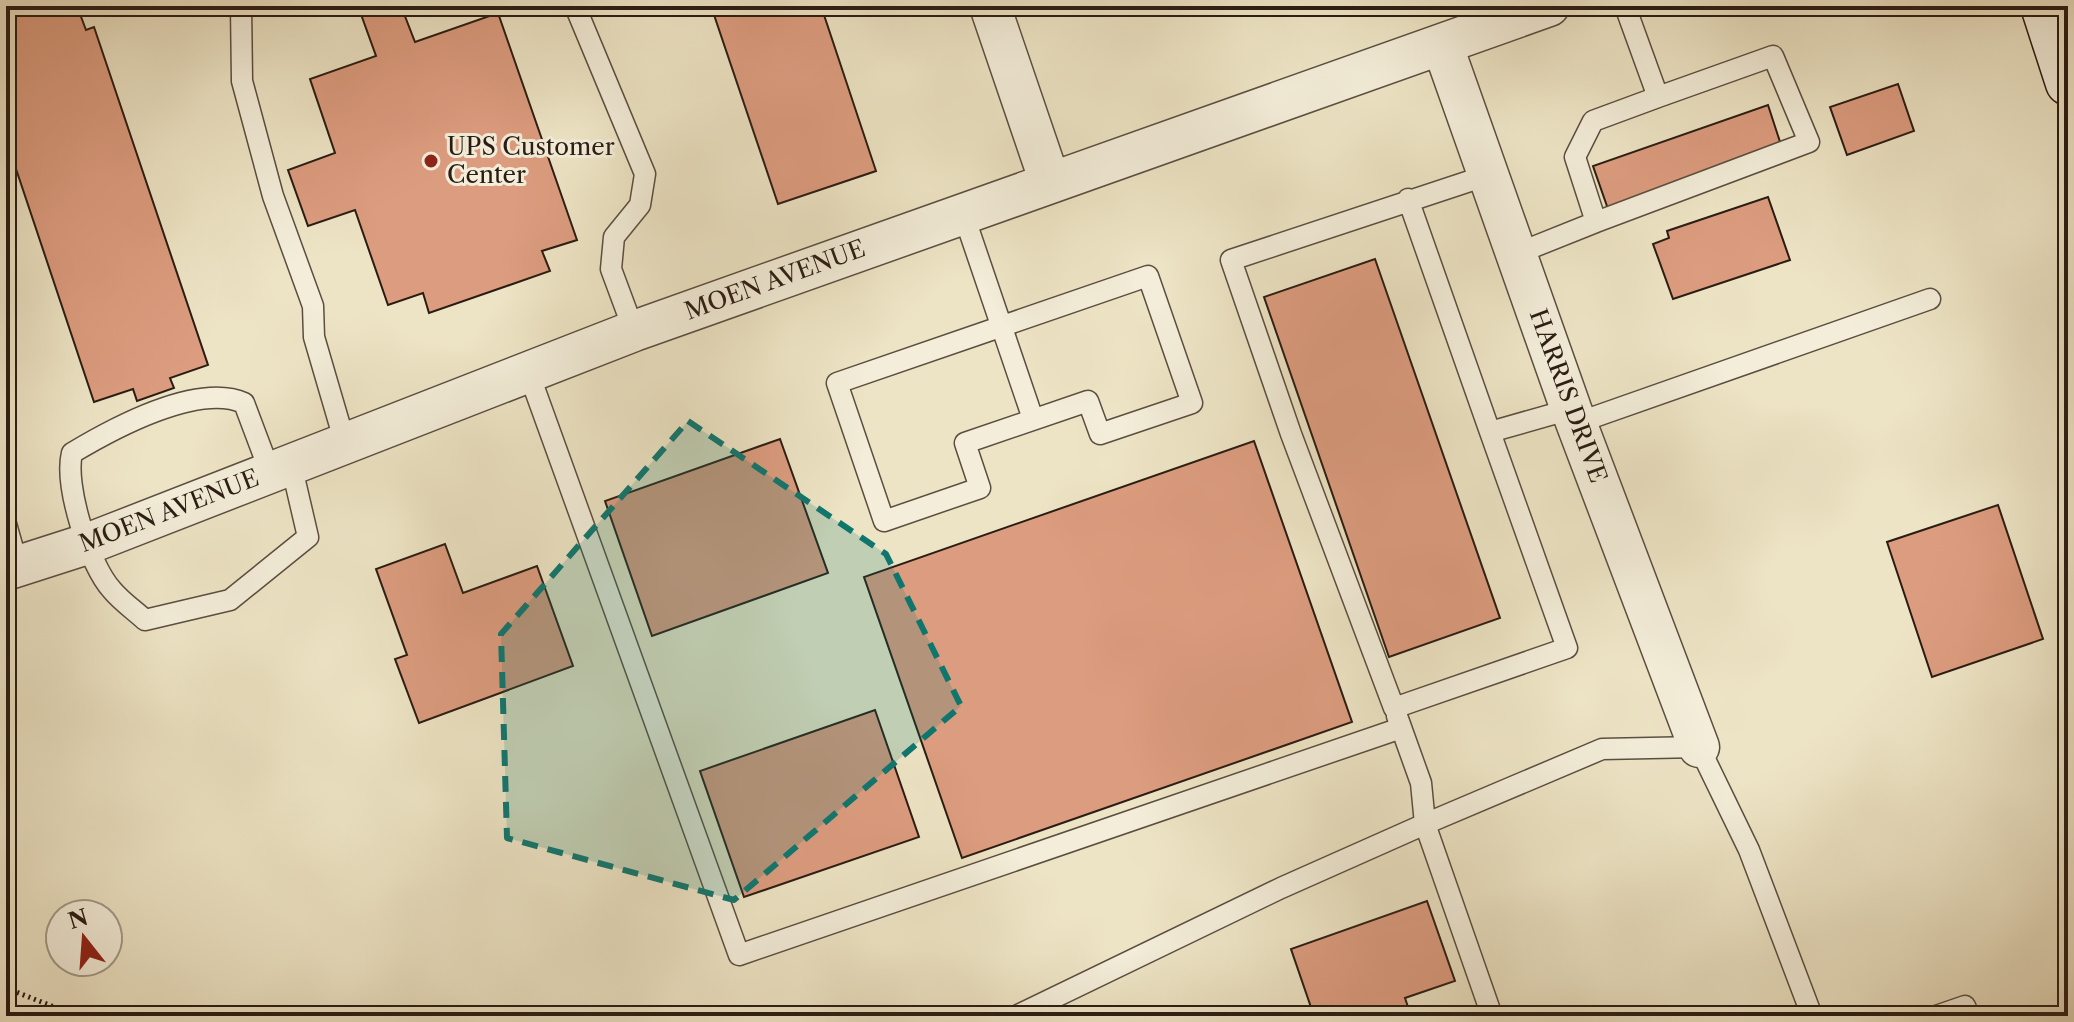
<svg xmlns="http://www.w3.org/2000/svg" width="2074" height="1022" viewBox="0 0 2074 1022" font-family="'Libre Caslon Text',serif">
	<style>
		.building { fill: #dc9c7f; stroke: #2a1c13; stroke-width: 2 }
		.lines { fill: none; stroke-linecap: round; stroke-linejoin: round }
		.lane-casing { stroke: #5b4e40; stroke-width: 23 }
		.street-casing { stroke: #5b4e40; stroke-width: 43 }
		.secondary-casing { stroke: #2a1c13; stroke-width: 47 }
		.path { stroke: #2a1c13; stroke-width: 5; stroke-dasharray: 2 4; stroke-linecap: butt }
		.lane { stroke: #f3edd9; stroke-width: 20 }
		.street { stroke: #f3edd9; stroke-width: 40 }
		.secondary { stroke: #f3edd9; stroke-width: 44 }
		.marked { fill: #0f766e; fill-opacity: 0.2; stroke: #0f766e; stroke-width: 6; stroke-dasharray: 16 10; stroke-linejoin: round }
		.poi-dot { fill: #8f2418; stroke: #f3edd9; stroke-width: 3 }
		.labels { text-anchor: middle; stroke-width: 6; stroke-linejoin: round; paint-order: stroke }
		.poi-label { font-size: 24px; fill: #2a1c13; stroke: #f3edd9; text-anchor: start }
		.street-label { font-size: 24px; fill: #2a1c13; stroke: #f3edd9 }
	</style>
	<rect width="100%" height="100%" fill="#ede4c5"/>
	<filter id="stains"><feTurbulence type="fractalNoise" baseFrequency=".0025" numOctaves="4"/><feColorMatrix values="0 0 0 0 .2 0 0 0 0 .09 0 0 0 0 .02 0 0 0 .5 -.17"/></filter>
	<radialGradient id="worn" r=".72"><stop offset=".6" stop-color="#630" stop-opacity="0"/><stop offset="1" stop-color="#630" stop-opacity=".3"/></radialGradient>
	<!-- building -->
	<path class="building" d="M 6,6 L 77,6 L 86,30 L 94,27 L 208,365 L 170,378 L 174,388 L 137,401 L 133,389 L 94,402 L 6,139 Z
		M 358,6 L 401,6 L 415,42 L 498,13 L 577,240 L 542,251 L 550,271 L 429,313 L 423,293 L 388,305 L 355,210 L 308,226 L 288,170 L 335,153 L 310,79 L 376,56 Z
		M 711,6 L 821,6 L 876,171 L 778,204 Z
		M 1898,84 L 1914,131 L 1847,155 L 1830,107 Z
		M 1768,105 L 1782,148 L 1608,209 L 1593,166 Z
		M 1768,197 L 1790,260 L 1673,299 L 1653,244 L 1669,238 L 1667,231 Z
		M 1375,259 L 1500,618 L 1389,657 L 1264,297 Z
		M 780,439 L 828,573 L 652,636 L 605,501 Z
		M 1254,441 L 1352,722 L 962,858 L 864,577 Z
		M 1998,505 L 2043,639 L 1932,677 L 1887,542 Z
		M 445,544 L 463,593 L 537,566 L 573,666 L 419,723 L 395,659 L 407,655 L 376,569 Z
		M 875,710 L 919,837 L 744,897 L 700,771 Z
		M 1427,901 L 1455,981 L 1405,998 L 1411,1016 L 1314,1016 L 1291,949 Z"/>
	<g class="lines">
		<!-- lane casing -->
		<g class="lane-casing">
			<path id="lane" d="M 241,6 L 242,81 L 273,196 L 313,306 L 314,337 L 345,443
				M 575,6 L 645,174 L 640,205 L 614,237 L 611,269 L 634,331
				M 1488,175 L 1231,260 L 1291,434 L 1394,708 L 1567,648 L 1490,432 L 1571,409
				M 1408,199 L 1490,432
				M 963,213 L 1033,419
				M 1596,222 L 1809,142 L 1773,56 L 1658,97
				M 1516,254 L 1596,222 L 1575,157 L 1593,121 L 1658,97 L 1625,6
				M 1148,276 L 1192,403 L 1100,434 L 1088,401 L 965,443 L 980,488 L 884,521 L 837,383 Z
				M 528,371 L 739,955 L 1401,728
				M 1577,423 L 1930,299
				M 270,472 L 244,403 C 198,382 112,429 72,453 C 64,485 89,565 112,590 C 121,601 134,610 145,620 L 230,600 L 308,537 L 291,464
				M 6,524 L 18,566
				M 1016,1016 L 1281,888 L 1425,824 L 1421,783 L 1397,716
				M 1492,1016 L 1425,824 L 1602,749 L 1699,747 L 1749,850 L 1812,1016
				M 1936,1016 L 1965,1006 L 1969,1016"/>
		</g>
		<!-- street casing -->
		<g class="street-casing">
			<path id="street" d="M 990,6 L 1050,182
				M 1442,44 L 1571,409 L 1699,747
				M 6,570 L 87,544 L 634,331 L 1549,6"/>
		</g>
		<!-- secondary casing -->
		<g class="secondary-casing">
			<path id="secondary" d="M 2043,6 L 2068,83"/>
		</g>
		<!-- path -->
		<path class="path" d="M 6,988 L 77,1016"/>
		<!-- lane -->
		<use href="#lane" class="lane"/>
		<!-- street -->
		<use href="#street" class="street"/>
		<!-- secondary -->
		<use href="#secondary" class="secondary"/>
	</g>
	<!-- marked area -->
	<path class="marked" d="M 688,421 L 886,554 L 961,706 L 734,900 L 507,838 L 501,634 Z"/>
	<!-- markers -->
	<circle class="poi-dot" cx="431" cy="161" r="8"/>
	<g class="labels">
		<!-- poi labels -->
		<g class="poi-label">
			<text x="447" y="155">UPS Customer<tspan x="447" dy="28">Center</tspan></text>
		</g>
		<!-- street labels -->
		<g class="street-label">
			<text transform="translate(775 280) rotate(-20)" y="8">MOEN AVENUE</text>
			<text transform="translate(1568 396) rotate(70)" y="8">HARRIS DRIVE</text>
			<text transform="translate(169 511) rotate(-21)" y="8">MOEN AVENUE</text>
		</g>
	</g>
	<!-- margin -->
	<rect width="2074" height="1022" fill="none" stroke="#ede4c5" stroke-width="32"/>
	<rect x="8" y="8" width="2058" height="1006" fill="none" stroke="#2a1c13" stroke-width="4"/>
	<rect x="16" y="16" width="2042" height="990" fill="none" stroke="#2a1c13" stroke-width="2"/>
	<!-- north arrow -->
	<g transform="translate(84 938) rotate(343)"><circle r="38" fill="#f3edd9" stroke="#a3998a" stroke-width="2"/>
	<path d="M0-6L14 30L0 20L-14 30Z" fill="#8f2418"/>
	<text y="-12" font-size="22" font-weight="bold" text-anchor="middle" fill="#2a1c13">N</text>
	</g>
	<rect width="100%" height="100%" filter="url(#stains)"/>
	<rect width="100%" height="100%" fill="url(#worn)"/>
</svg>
